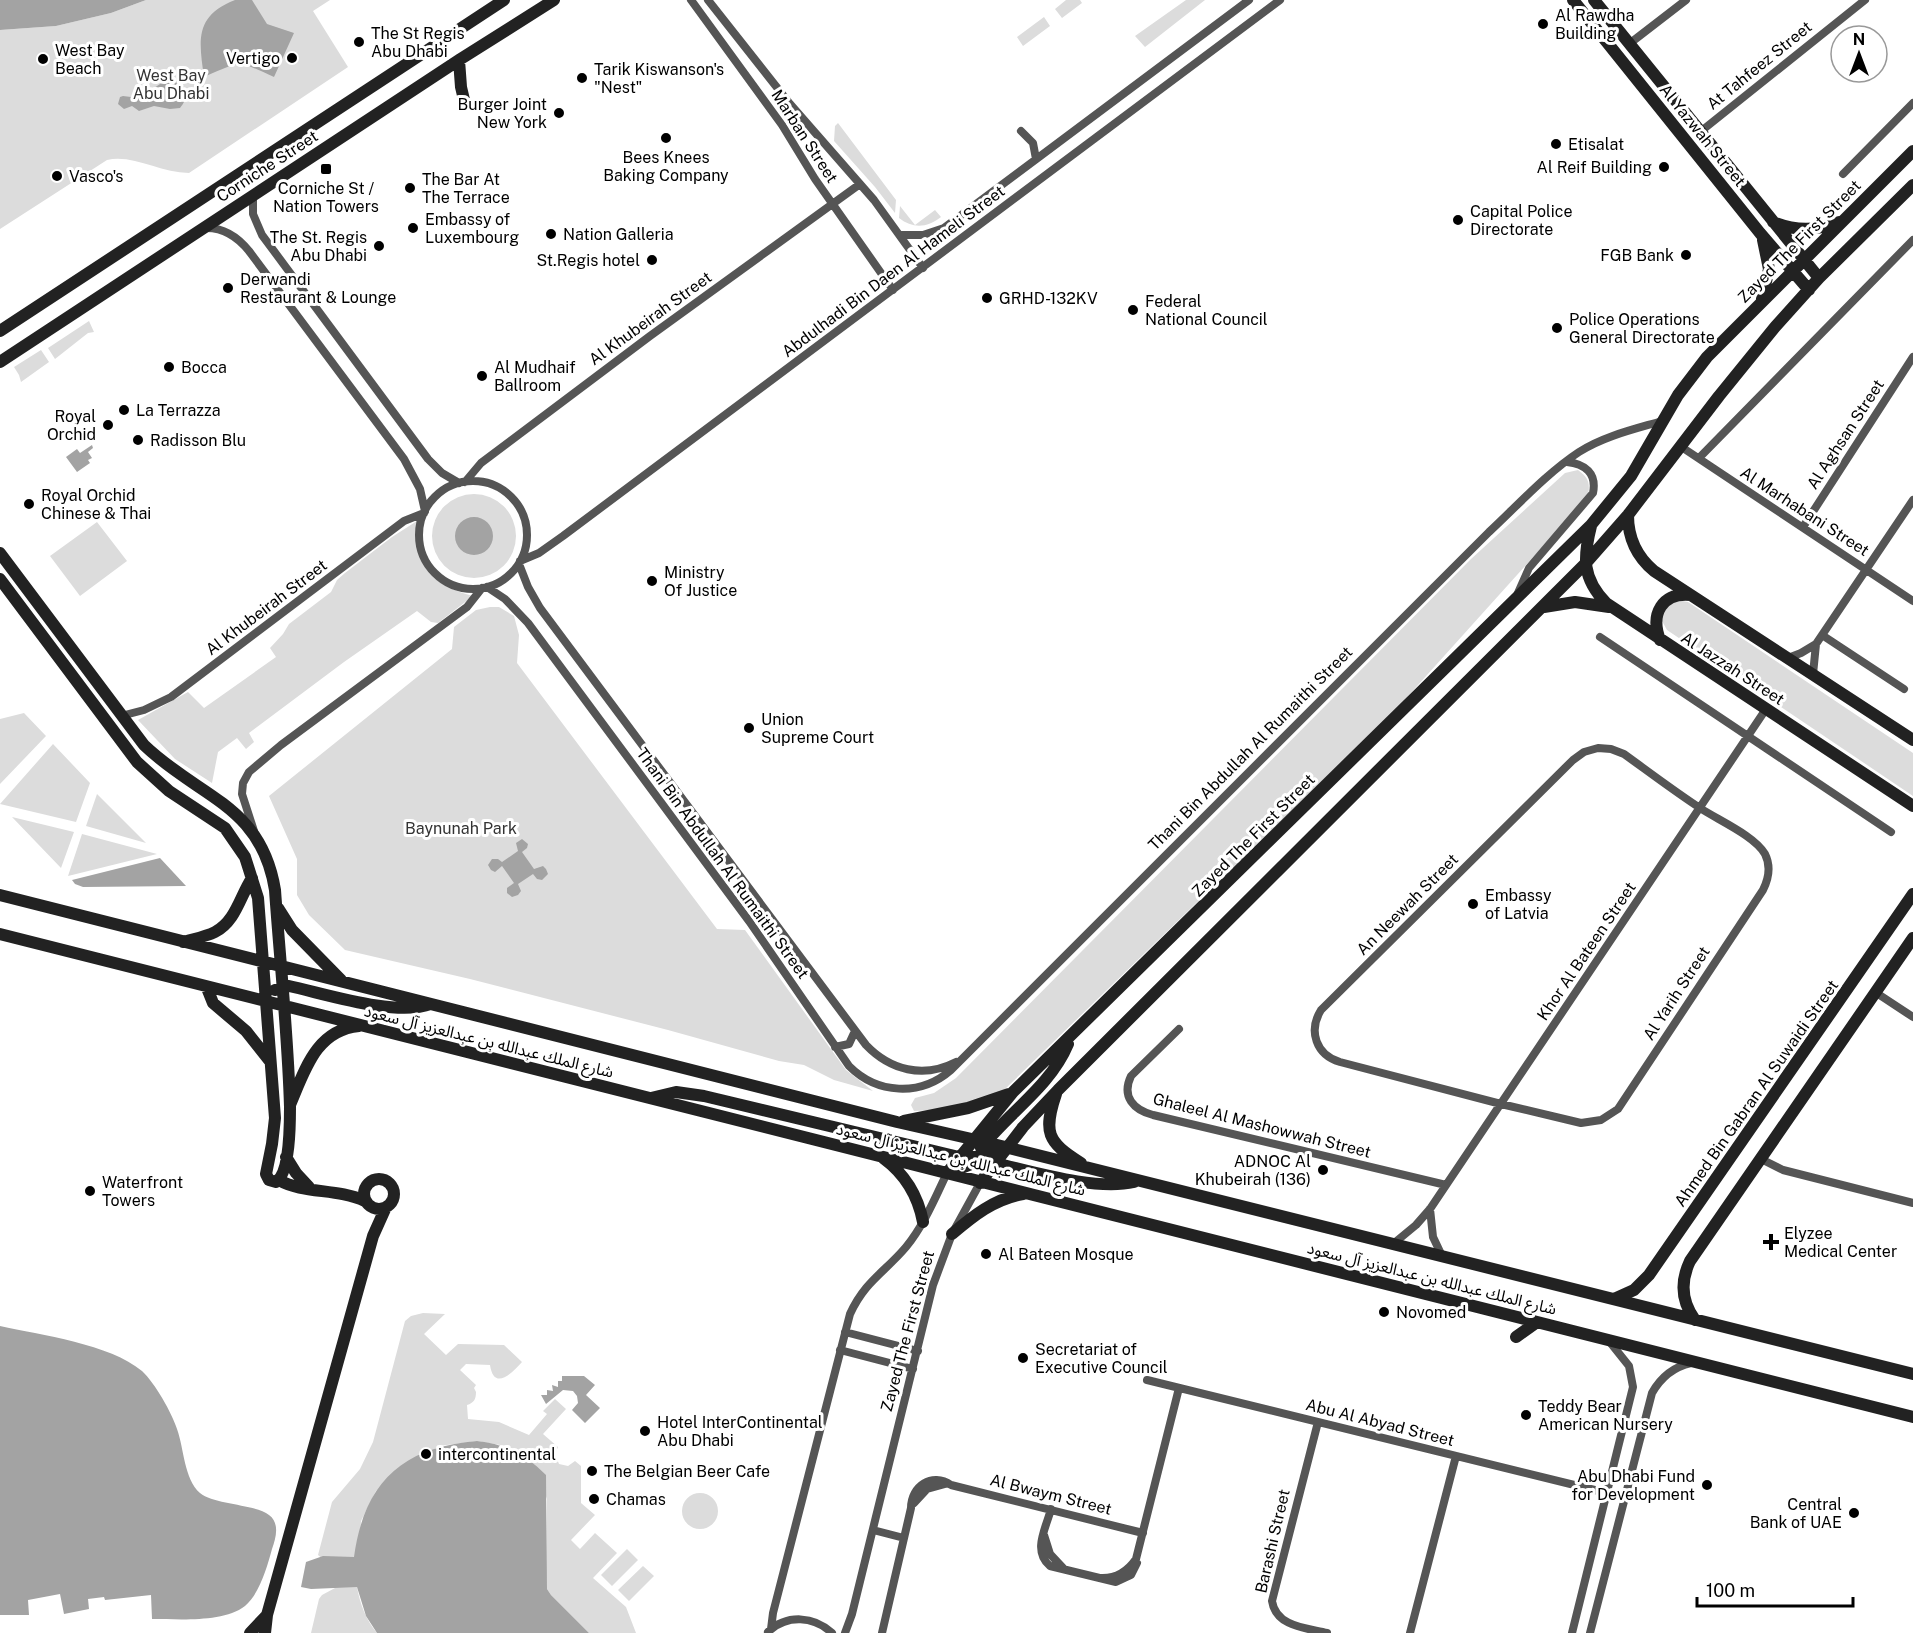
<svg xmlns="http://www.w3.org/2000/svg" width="1913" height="1633" viewBox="0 0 1913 1633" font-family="'Public Sans','Noto Sans Arabic',sans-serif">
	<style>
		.green { fill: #dcdcdc }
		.water { fill: #a3a3a3 }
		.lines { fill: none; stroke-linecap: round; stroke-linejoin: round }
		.street { stroke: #555; stroke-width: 8 }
		.secondary { stroke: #222; stroke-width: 12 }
		.poi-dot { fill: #000; stroke: #fff; stroke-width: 2 }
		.labels { text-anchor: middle; stroke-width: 6; stroke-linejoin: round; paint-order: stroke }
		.poi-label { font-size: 16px; fill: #000; stroke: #fff; text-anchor: start }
		.street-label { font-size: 16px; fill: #000; stroke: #fff }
		.park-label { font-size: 16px; fill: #333; stroke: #fff }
	</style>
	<rect width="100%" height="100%" fill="#fff"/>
	<!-- green -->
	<path class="green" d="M 146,0 L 330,0 L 313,11 L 348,67 L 189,173 C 160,173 133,154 107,160 L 0,229 L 0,30 L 56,26 L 111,13 Z
		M 1066,0 L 1080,0 L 1082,3 L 1062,18 L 1055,9 Z
		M 1186,0 L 1205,0 L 1145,47 L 1135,36 Z
		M 1044,17 L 1050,26 L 1023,46 L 1017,37 Z
		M 838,123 L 896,200 L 895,213 L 875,187 L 834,141 L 835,126 Z
		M 900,206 L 915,225 L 935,210 L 941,217 C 927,228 913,229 899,218 Z
		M 89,321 L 94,332 L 88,333 L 55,359 L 48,348 Z
		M 41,350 L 49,362 L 21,382 L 19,375 L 14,367 Z
		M 1578,470 C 1589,478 1590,483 1588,496 L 1400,705 L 1003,1091 C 975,1100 944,1111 914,1111 L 911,1105 L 915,1098 L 934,1093 L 956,1078 L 1471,559 L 1565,473 Z
		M432 536a42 42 0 1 1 84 0a42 42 0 1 1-84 0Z
		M 417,521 C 414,568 431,584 473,596 L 438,623 L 431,622 L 417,611 L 344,662 L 249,733 L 254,742 L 246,749 L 237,738 L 218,752 L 212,783 L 175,759 L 138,720 L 188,692 L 204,708 L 276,657 L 270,648 L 283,634 L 289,624 L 331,592 L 337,580 L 345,573 L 392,537 Z
		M 97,522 L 127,561 L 80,596 L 50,556 Z
		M 1677,600 L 1688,602 L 1913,753 L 1913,796 L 1667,630 L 1662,621 L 1664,607 Z
		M 490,607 L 499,607 L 514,616 L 519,635 L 517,663 L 717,929 L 745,930 L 846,1070 L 873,1091 L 834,1080 L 804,1065 L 779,1061 L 668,1030 L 470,979 L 345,950 L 309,915 L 297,895 L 297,859 L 269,796 L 452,649 L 454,627 L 476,610 Z
		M 24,713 L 46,736 L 0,784 L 0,719 Z
		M 53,744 L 90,783 L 76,822 L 0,804 Z
		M 97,794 L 146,843 L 86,826 Z
		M 12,817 L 74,832 L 61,868 Z
		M 82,834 L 157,854 L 68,876 Z
		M 423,1313 L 445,1314 L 424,1334 L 446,1355 L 458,1344 L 504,1345 L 522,1362 C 513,1372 494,1392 490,1365 L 466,1364 L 460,1370 L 476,1385 L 474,1388 L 476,1392 C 476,1399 474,1403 467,1405 L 468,1419 L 499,1422 L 529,1435 L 547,1414 L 543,1411 L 555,1399 L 566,1409 L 543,1434 L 558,1447 L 555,1454 L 559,1464 L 568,1466 L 575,1461 L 581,1466 L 581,1503 L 595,1515 L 571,1540 L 580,1549 L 595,1533 L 617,1553 L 593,1578 L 626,1607 L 636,1633 L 589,1633 L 551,1595 L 547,1589 L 546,1575 L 547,1499 L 535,1465 L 506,1446 L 477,1441 L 439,1446 L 376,1491 L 361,1521 L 357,1587 C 360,1604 366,1620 377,1633 L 311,1633 L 319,1599 L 322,1595 L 335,1588 L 325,1561 L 318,1555 L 332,1502 L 360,1469 L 373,1442 L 405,1321 L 411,1316 Z
		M682 1511a18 18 0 1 1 36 0a18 18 0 1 1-36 0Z
		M 627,1549 L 638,1560 L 612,1586 L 601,1575 Z
		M 643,1566 L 654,1576 L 629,1601 L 618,1590 Z"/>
	<!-- water -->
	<path class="water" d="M 0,0 L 146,0 L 111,13 L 56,26 L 0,30 Z
		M 235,0 L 252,0 L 267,24 L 294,33 L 274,77 C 237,60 241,61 204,77 C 199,41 194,16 235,0 Z
		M 173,79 C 187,85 190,97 180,108 L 170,109 L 154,106 L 139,111 L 132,106 L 124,109 L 118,104 L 120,97 L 123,96 L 131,97 L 136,91 L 151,90 L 163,82 Z
		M 92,445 L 93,448 L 88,452 L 92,458 L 88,460 L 90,463 L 77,472 L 66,457 L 77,449 L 80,453 Z
		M455 536a19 19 0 1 1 38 0a19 19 0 1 1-38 0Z
		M 522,839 L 528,844 L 527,848 L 522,852 L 534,869 L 543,866 L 546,869 L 548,874 L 542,880 L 537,879 L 533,874 L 518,884 L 521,891 L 518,895 L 512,897 L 507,893 L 507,888 L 514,883 L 502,866 L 495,872 L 491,870 L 488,865 L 492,859 L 498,859 L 502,862 L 518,851 L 516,843 Z
		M 160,858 L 186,886 L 83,887 L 75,884 L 72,880 Z
		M 0,1326 C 41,1335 110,1344 142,1371 C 155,1383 172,1413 177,1429 C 184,1448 184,1479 200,1493 C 215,1505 255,1504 269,1515 C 280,1523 276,1538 272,1549 C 267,1567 260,1593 245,1606 C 223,1623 179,1619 152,1619 L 151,1595 L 105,1600 L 104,1597 L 88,1599 L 89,1609 L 64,1614 L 60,1594 L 28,1600 L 29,1615 L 0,1615 Z
		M 562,1376 L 584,1376 L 595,1385 L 586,1395 L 600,1408 L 585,1423 L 572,1410 L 578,1403 L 577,1396 L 573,1391 L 563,1390 L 546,1404 L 541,1395 L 547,1395 L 547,1390 L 553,1391 L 552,1385 L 558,1387 L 558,1381 L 562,1381 Z
		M 477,1441 C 506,1444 526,1455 546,1475 L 547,1589 L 551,1595 L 589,1633 L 377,1633 L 366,1616 L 357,1587 L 311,1589 L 301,1587 L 306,1562 L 323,1556 L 354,1557 C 364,1483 402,1447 477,1441 Z"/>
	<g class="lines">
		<!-- street -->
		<path class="street" d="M 691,0 L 782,125 L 815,179 L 893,290
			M 708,0 L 790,104 L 874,200 L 923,268
			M 1629,44 L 1686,0
			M 1021,131 L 1033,143 L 1036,159
			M 1700,132 L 1865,0
			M 1843,174 L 1913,103
			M 253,195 L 253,214 L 262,235 L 428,459 L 442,473 L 459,483
			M 204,228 C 223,227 237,236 249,251 L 404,459 L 420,489 L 425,511
			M 900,235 L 923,235 L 944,228 L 1249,0
			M 1680,446 L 1913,601
			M 1699,458 L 1913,240
			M419 535a54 54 0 1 1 108 0a54 54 0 1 1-108 0Z
			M 465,482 L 481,463 L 650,336 L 860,184
			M 1803,527 L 1913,357
			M 520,561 L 539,553 L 563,536 L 1280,0
			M 519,564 L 528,587 L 540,608 L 866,1045 C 890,1070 923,1079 956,1062
			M 487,587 L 505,599 L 528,623 L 749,921 L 849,1066 C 877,1094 920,1097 951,1070 L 1489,532 C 1517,506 1547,473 1579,452 C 1604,436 1635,429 1662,421
			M 1517,595 L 1529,568 L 1593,493 C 1597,473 1585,464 1567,462
			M 1822,635 L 1904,689
			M 1600,637 L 1891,832
			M 1788,658 L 1801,653 L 1816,644 L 1913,500
			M 1813,674 L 1816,644
			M 121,716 L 144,710 L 171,697 L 404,521 L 424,513
			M 1598,748 L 1611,749 L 1624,754 C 1649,772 1674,791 1700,808 C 1718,820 1755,836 1765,854 C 1771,866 1769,878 1763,890 L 1618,1109 L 1601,1120 L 1581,1123 L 1501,1104 L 1340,1062 C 1316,1055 1308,1031 1321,1010 L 1573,760 L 1584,752 Z
			M 254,831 L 242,794 L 243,783 L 249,772 L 281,745 L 467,607 L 482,588
			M 1875,992 L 1913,1017
			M 1179,1029 L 1131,1076 C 1121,1097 1134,1110 1153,1115 L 1446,1185
			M 835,1047 L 849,1044 L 855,1031
			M 1761,1159 L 1783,1170 L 1913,1203
			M 1430,1209 L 1433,1237 L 1442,1256
			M 1393,1244 L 1416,1225 L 1430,1209 L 1766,709
			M 845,1332 L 918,1351
			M 840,1350 L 913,1369
			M 1147,1380 L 1607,1493
			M 1318,1422 L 1272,1601 C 1276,1627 1307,1628 1327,1633
			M 914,1503 L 927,1489 L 945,1484
			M 1051,1509 C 1046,1528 1032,1551 1050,1566 L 1116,1582 L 1131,1575 L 1137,1563
			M 873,1530 L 904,1538
			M 1044,1535 L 1050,1554 L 1064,1569
			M 1100,1578 C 1116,1579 1127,1572 1136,1559 L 1179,1388
			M 771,1629 L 773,1613 L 850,1314 C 865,1281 885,1272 906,1247 C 924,1225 935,1198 947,1173
			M 768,1632 C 787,1614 814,1616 832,1633
			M 845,1633 L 852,1614 L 933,1285 L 952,1234 L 980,1183
			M 882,1633 L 911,1508 C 911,1486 932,1472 951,1485 L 1143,1533
			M 1410,1633 L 1456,1456
			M 1572,1633 L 1633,1387 L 1629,1366 L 1609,1341
			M 1590,1633 L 1652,1393 C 1661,1377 1673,1367 1691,1363"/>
		<!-- secondary -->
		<path class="secondary" d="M 1573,0 L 1760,233 L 1809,290
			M 1594,0 L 1819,278
			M 459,60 L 461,87 L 465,104
			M 1773,222 C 1795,231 1817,231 1839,222
			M 1762,299 L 1769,269 L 1763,240
			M 0,331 L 504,0
			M 0,362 L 459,60 L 554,0
			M 1628,515 C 1628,538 1636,556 1654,571 L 1913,740
			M 1591,526 C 1583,558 1582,578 1606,603 L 1913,806
			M 0,553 L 144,745 C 199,798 261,804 275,890 C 280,962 288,1035 290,1107 C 290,1123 290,1173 276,1182 L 269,1180 L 266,1174 L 272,1144 L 275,1118 L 258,898 L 245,857 L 225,828 L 169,791 L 137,762 L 0,579
			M 1544,607 L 1575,602 L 1609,607
			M 1660,640 C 1650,614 1662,592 1691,595
			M 0,895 L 897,1122 L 985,1142 L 1913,1374
			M 278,908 L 292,930 L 341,980
			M 0,934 L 1913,1417
			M 183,942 C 193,939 205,937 215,932 C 236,921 240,896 252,878
			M 207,988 L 213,1003 L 246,1031 L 269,1060
			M 275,990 L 289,986 C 326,994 396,1017 431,1004
			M 1056,1094 C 1043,1132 1047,1142 1081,1163
			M 651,1098 L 676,1092 L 704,1096 L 959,1157 L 983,1157 L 1005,1148
			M 290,1105 C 305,1070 316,1030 359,1026
			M 904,1121 L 968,1108 L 1009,1094
			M 981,1148 C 1009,1112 1050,1087 1068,1044
			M 286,1157 L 296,1173 L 309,1187
			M 883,1158 C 905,1174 918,1196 923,1222
			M 947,1173 L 1013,1092 L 1591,525 L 1631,476 L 1678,395 L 1707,357 L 1913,151
			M 949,1173 L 974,1163 L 995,1163 C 1034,1172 1096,1191 1134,1182
			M364 1194a15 15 0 1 1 30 0a15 15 0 1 1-30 0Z
			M 279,1180 C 303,1194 337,1188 365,1201
			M 980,1183 L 1023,1127 L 1058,1090 L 1585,564 L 1628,515 L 1719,396 L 1775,327 L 1819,278 L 1913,185
			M 952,1234 C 973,1216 994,1199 1023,1194
			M 1614,1299 L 1634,1290 L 1649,1275 L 1913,894
			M 1695,1320 C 1681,1301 1680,1282 1690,1261 L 1913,938
			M 1516,1337 L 1537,1322
			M 250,1633 L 267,1615
			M 265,1633 L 267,1615 L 373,1236 L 386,1207"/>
	</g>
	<!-- markers -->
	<g class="poi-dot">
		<circle cx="1543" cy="24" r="6"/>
		<circle cx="359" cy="42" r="6"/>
		<circle cx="292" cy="58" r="6"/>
		<circle cx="43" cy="59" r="6"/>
		<circle cx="582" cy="78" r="6"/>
		<circle cx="559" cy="113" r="6"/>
		<circle cx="666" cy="138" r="6"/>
		<circle cx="1556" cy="144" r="6"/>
		<circle cx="1664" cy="167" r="6"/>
		<rect x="320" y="163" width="12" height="12" rx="3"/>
		<circle cx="57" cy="176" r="6"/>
		<circle cx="410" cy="188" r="6"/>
		<circle cx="1458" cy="220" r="6"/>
		<circle cx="413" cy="228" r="6"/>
		<circle cx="551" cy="234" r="6"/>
		<circle cx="379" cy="246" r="6"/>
		<circle cx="1686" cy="255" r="6"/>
		<circle cx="652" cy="260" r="6"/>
		<circle cx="228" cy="288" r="6"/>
		<circle cx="987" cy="298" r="6"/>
		<circle cx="1133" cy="310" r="6"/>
		<circle cx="1557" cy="328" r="6"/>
		<circle cx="169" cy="367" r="6"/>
		<circle cx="482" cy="376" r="6"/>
		<circle cx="124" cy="410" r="6"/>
		<circle cx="108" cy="425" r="6"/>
		<circle cx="138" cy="440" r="6"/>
		<circle cx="29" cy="504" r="6"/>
		<circle cx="652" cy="581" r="6"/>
		<circle cx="749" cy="728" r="6"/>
		<circle cx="1473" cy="904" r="6"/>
		<circle cx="1323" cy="1170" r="6"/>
		<circle cx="90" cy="1191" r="6"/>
		<path d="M1768 1233h6v6h6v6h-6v6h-6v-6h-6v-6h6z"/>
		<circle cx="986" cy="1254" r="6"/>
		<circle cx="1384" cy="1312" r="6"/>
		<circle cx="1023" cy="1358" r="6"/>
		<circle cx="1526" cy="1415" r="6"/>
		<circle cx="645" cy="1431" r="6"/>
		<circle cx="426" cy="1454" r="6"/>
		<circle cx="592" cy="1471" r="6"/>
		<circle cx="1707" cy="1485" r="6"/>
		<circle cx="594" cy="1499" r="6"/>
		<circle cx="1854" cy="1513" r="6"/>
	</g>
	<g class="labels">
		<!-- poi labels -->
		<g class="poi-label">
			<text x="1555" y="21">Al Rawdha<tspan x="1555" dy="18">Building</tspan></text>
			<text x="371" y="39">The St Regis<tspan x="371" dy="18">Abu Dhabi</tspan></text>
			<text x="55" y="56">West Bay<tspan x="55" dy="18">Beach</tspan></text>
			<text x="280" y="64" text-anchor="end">Vertigo</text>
			<text x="594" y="75">Tarik Kiswanson's<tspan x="594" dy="18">"Nest"</tspan></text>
			<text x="547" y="110" text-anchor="end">Burger Joint<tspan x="547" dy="18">New York</tspan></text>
			<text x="1568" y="150">Etisalat</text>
			<text x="666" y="163" text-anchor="middle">Bees Knees<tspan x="666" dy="18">Baking Company</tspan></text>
			<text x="1652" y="173" text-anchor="end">Al Reif Building</text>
			<text x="69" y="182">Vasco's</text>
			<text x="422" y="185">The Bar At<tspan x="422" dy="18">The Terrace</tspan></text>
			<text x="326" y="194" text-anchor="middle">Corniche St /<tspan x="326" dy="18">Nation Towers</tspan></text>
			<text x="1470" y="217">Capital Police<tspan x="1470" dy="18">Directorate</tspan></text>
			<text x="425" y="225">Embassy of<tspan x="425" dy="18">Luxembourg</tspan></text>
			<text x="563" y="240">Nation Galleria</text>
			<text x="367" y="243" text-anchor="end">The St. Regis<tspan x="367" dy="18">Abu Dhabi</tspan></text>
			<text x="1674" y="261" text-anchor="end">FGB Bank</text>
			<text x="640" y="266" text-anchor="end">St.Regis hotel</text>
			<text x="240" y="285">Derwandi<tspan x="240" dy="18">Restaurant &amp; Lounge</tspan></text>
			<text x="999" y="304">GRHD-132KV</text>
			<text x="1145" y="307">Federal<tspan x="1145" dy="18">National Council</tspan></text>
			<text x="1569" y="325">Police Operations<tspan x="1569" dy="18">General Directorate</tspan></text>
			<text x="181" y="373">Bocca</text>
			<text x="494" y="373">Al Mudhaif<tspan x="494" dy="18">Ballroom</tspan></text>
			<text x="136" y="416">La Terrazza</text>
			<text x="96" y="422" text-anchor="end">Royal<tspan x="96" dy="18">Orchid</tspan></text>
			<text x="150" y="446">Radisson Blu</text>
			<text x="41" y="501">Royal Orchid<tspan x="41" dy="18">Chinese &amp; Thai</tspan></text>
			<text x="664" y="578">Ministry<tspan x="664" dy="18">Of Justice</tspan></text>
			<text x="761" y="725">Union<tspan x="761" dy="18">Supreme Court</tspan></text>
			<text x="1485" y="901">Embassy<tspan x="1485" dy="18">of Latvia</tspan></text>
			<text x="1311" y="1167" text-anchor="end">ADNOC Al<tspan x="1311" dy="18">Khubeirah (136)</tspan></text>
			<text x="102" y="1188">Waterfront<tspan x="102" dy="18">Towers</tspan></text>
			<text x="1784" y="1239">Elyzee<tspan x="1784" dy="18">Medical Center</tspan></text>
			<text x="998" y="1260">Al Bateen Mosque</text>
			<text x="1396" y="1318">Novomed</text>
			<text x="1035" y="1355">Secretariat of<tspan x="1035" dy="18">Executive Council</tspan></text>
			<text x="1538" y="1412">Teddy Bear<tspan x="1538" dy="18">American Nursery</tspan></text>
			<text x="657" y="1428">Hotel InterContinental<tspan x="657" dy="18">Abu Dhabi</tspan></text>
			<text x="438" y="1460">intercontinental</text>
			<text x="604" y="1477">The Belgian Beer Cafe</text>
			<text x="1695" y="1482" text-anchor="end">Abu Dhabi Fund<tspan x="1695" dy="18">for Development</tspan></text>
			<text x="606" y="1505">Chamas</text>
			<text x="1842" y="1510" text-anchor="end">Central<tspan x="1842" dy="18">Bank of UAE</tspan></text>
		</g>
		<!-- street labels -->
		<g class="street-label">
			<text transform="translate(1759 65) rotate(-39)" y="6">At Tahfeez Street</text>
			<text transform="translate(1703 135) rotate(51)" y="6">Al Yazwah Street</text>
			<text transform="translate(805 136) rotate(57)" y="6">Marban Street</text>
			<text transform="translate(267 166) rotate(-33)" y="6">Corniche Street</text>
			<text transform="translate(1799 241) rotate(-45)" y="6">Zayed The First Street</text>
			<text transform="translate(893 271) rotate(-37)" y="6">Abdulhadi Bin Daen Al Hameli Street</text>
			<text transform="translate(650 318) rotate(-36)" y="6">Al Khubeirah Street</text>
			<text transform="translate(1845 434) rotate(-57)" y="6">Al Aghsan Street</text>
			<text transform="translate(1805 511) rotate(33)" y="6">Al Marhabani Street</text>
			<text transform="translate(266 607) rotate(-37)" y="6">Al Khubeirah Street</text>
			<text transform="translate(1733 668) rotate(33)" y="6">Al Jazzah Street</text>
			<text transform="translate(1250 748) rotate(-45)" y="6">Thani Bin Abdullah Al Rumaithi Street</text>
			<text transform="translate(1253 835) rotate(-45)" y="6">Zayed The First Street</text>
			<text transform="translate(723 863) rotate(54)" y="6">Thani Bin Abdullah Al Rumaithi Street</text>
			<text transform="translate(1407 904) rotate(-45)" y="6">An Neewah Street</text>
			<text transform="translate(1586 951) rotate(-56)" y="6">Khor Al Bateen Street</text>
			<text transform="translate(1676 993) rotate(-57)" y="6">Al Yarih Street</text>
			<text transform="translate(489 1041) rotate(14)" y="6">شارع الملك عبدالله بن عبدالعزيز آل سعود</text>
			<text transform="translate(1756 1093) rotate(-55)" y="6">Ahmed Bin Gabran Al Suwaidi Street</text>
			<text transform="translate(1262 1125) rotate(14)" y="6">Ghaleel Al Mashowwah Street</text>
			<text transform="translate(961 1159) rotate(14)" y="6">شارع الملك عبدالله بن عبدالعزيز آل سعود</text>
			<text transform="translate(1432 1278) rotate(14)" y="6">شارع الملك عبدالله بن عبدالعزيز آل سعود</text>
			<text transform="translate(907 1331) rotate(-75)" y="6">Zayed The First Street</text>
			<text transform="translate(1380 1422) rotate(14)" y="6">Abu Al Abyad Street</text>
			<text transform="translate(1051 1494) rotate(14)" y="6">Al Bwaym Street</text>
			<text transform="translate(1272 1541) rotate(-77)" y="6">Barashi Street</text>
		</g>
		<!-- park labels -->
		<g class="park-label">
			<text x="171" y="81">West Bay<tspan x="171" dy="18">Abu Dhabi</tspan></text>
			<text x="461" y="834">Baynunah Park</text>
		</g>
	</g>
	<!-- north arrow -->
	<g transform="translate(1859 54)"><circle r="28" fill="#ffffff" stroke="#999999" stroke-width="1.5"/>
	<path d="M0-4.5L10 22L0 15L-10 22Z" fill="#000000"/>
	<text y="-9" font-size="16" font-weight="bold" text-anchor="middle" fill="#000000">N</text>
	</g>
	<!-- scale -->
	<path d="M1697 1597v9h156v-9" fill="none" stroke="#000000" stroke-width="3"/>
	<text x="1706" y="1597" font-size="18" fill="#000000" stroke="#ffffff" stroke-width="4.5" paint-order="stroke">100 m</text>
</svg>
